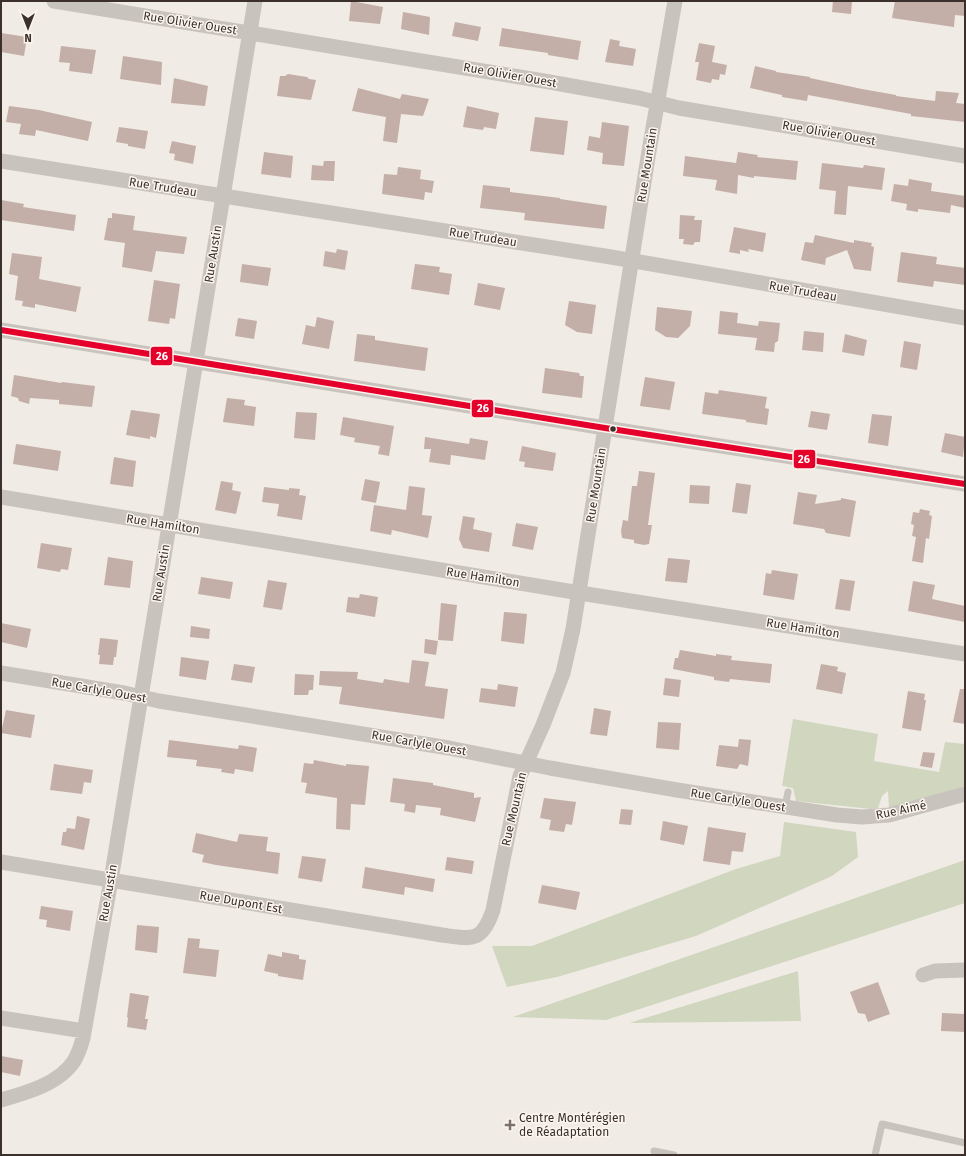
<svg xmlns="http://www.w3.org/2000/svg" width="966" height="1156" viewBox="0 0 966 1156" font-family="'Fira Sans',sans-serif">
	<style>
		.green { fill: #d1d6bf }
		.building { fill: #c3afa7 }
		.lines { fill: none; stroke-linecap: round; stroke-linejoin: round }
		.lane { stroke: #c9c3be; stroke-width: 7 }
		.street { stroke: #c9c3be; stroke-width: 15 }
		.bus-1-casing { stroke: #fbf5ee; stroke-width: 9 }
		.bus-1 { stroke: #e4002b; stroke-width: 6 }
		.bus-dot { fill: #3b302b; stroke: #fbf5ee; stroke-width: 1.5 }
		.poi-dot { fill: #7a716c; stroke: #fbf5ee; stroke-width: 1.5 }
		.labels { text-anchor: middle; stroke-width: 3; stroke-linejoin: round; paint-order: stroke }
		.street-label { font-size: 12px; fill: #3b302b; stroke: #fbf5ee }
		.poi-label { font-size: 12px; fill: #3b302b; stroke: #fbf5ee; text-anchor: start }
		.line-badge { stroke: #fbf5ee; stroke-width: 1.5 }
		.badge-label { font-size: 11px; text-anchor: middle; font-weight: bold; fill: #fff }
	</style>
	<rect width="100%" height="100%" fill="#f0ebe5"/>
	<!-- green -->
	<path class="green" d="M 793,719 L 878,734 L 874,761 L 939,772 L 945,742 L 965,744 L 965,788 L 889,809 L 888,791 L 882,796 L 878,808 L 871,809 L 796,801 L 793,788 L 782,786 Z
		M 784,822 L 856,832 L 858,857 L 832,876 L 696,936 L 557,977 L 507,987 L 492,946 L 532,946 L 736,869 L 780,856 Z
		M 965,860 L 965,903 L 606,1020 L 513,1017 Z
		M 798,971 L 801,1021 L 629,1023 Z"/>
	<!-- building -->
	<path class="building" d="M 351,1 L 383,7 L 380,24 L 349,21 Z
		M 833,1 L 852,1 L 851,14 L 832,12 Z
		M 895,1 L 965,1 L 965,16 L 955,15 L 954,27 L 892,18 Z
		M 403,12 L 430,17 L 429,35 L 401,29 Z
		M 455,22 L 481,27 L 478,41 L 452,36 Z
		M 502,28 L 581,41 L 578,60 L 548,55 L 548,53 L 499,46 Z
		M 1,33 L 27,37 L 24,56 L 1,52 Z
		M 610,39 L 620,41 L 619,46 L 636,49 L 633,66 L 605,62 Z
		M 699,43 L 715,46 L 712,62 L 727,65 L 725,75 L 720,74 L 719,80 L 712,79 L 711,83 L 696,80 L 699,62 L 695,62 Z
		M 61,46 L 96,50 L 92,74 L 69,71 L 70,63 L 59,62 Z
		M 123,56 L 162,62 L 161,85 L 120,79 Z
		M 755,66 L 776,71 L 776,72 L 810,77 L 810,78 L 862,89 L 896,95 L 896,96 L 935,101 L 936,91 L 959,93 L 956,103 L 965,104 L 965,122 L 911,116 L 911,114 L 808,95 L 807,101 L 782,97 L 782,95 L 750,88 Z
		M 288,74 L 307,77 L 309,79 L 316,80 L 311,100 L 277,96 L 280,76 L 285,76 Z
		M 174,78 L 208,86 L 205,106 L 171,103 Z
		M 358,88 L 400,99 L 402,94 L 429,99 L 423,116 L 401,114 L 397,143 L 383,141 L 386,117 L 352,111 Z
		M 9,106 L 39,110 L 92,122 L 88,141 L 36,130 L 35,136 L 19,134 L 21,124 L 6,122 Z
		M 467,106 L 499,113 L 496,129 L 484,127 L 483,130 L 463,127 Z
		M 535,117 L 568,121 L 564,155 L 530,151 Z
		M 602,122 L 629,126 L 624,166 L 602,164 L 603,153 L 587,150 L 589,136 L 600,138 Z
		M 119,127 L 148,131 L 145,149 L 128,146 L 128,144 L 116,142 Z
		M 172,141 L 196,146 L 193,164 L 174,160 L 175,154 L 169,153 Z
		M 264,152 L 293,156 L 291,178 L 261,174 Z
		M 738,152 L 758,155 L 757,157 L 798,161 L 796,180 L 754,176 L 754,178 L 738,175 L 737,194 L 715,190 L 717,180 L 683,176 L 685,156 L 736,163 Z
		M 324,161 L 335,161 L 334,181 L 311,180 L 312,165 L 323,166 Z
		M 822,163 L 863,168 L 864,165 L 885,168 L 882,190 L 848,186 L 846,215 L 834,214 L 836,191 L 819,189 Z
		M 398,167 L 421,170 L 420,179 L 434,181 L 432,193 L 425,192 L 424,200 L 382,194 L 384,174 L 397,175 Z
		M 909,179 L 932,183 L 931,191 L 965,196 L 965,208 L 951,205 L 950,213 L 918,209 L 918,212 L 906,210 L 907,204 L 891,201 L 894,184 L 908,186 Z
		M 483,185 L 510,188 L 510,192 L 560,198 L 560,199 L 607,206 L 604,229 L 524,220 L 525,213 L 480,208 Z
		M 1,200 L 24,204 L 23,207 L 76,215 L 74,231 L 1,220 Z
		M 112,213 L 135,216 L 133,230 L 187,237 L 184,254 L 156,251 L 152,272 L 122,267 L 125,243 L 104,240 L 108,218 L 112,218 Z
		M 680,215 L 695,216 L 694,220 L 702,220 L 700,242 L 695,242 L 693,245 L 683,244 L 684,239 L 679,239 Z
		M 734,227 L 766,233 L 763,252 L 748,249 L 749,252 L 740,250 L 740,254 L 729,252 Z
		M 815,235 L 854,243 L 854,240 L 872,243 L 871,246 L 874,247 L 871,271 L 854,269 L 847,250 L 826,258 L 825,265 L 801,260 L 805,242 L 813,243 Z
		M 337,249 L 348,251 L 345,270 L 323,266 L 325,251 L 336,253 Z
		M 901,252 L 937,257 L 936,264 L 965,268 L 965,285 L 934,281 L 933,287 L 897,282 Z
		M 12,253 L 42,257 L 39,279 L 81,287 L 76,312 L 35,304 L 35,308 L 22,306 L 23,301 L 15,300 L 18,276 L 9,274 Z
		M 242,264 L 271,268 L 268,286 L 240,282 Z
		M 415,264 L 440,267 L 439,272 L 452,274 L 449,295 L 411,289 Z
		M 154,280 L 180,284 L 175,319 L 170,318 L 169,324 L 148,321 Z
		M 478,283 L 505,288 L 500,310 L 474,305 Z
		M 569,301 L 596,305 L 592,334 L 577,332 L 565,325 Z
		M 657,307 L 692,311 L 690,326 L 678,338 L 666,337 L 655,330 Z
		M 720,311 L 738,313 L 737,323 L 758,326 L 759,321 L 780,323 L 778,341 L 775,343 L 774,352 L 755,350 L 757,338 L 718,334 Z
		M 317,317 L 334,321 L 329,349 L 302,344 L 306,325 L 315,327 Z
		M 238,318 L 257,321 L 254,339 L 235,336 Z
		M 804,331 L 824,333 L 823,352 L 802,350 Z
		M 357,334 L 375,336 L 375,340 L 428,348 L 425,371 L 354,361 Z
		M 845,334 L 867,340 L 864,356 L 842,352 Z
		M 904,341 L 921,344 L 917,370 L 900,367 Z
		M 545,368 L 579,373 L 580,376 L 584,376 L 582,398 L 542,393 Z
		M 14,375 L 61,383 L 62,382 L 95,386 L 92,407 L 59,404 L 59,400 L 30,398 L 29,404 L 19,401 L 18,398 L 11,396 Z
		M 645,377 L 675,382 L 670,410 L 640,406 Z
		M 719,390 L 767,397 L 765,408 L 769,409 L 767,425 L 746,422 L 746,420 L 702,414 L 705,392 L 718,394 Z
		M 227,398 L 245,400 L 244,405 L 256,407 L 254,426 L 223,422 Z
		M 131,410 L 160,414 L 156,438 L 150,436 L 150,439 L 126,435 Z
		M 811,411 L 830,414 L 827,430 L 808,427 Z
		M 296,412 L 317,413 L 315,440 L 294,438 Z
		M 872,414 L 892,416 L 888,446 L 868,443 Z
		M 343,417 L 394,426 L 389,456 L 378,454 L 380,446 L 354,442 L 355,438 L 340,435 Z
		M 945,433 L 965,437 L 963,457 L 941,452 Z
		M 425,437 L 469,444 L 470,438 L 488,441 L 485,460 L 451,455 L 450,465 L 429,462 L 431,449 L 424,449 Z
		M 16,444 L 61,451 L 58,471 L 13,464 Z
		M 522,446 L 556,453 L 553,471 L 524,467 L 525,462 L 519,461 Z
		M 114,457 L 136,461 L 133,487 L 110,484 Z
		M 639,471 L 655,473 L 648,525 L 652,525 L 649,544 L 644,545 L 634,543 L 634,540 L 622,538 L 621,531 L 623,520 L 628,521 L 632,486 L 637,486 Z
		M 365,479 L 380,482 L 376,503 L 361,500 Z
		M 221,481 L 233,483 L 232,490 L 241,492 L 236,514 L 215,510 Z
		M 736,483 L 751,485 L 747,514 L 732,512 Z
		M 690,485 L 710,486 L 709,504 L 689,503 Z
		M 409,486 L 425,488 L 422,515 L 432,516 L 428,538 L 392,530 L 391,535 L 370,531 L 374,505 L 406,510 Z
		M 264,487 L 289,490 L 289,488 L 300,489 L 299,495 L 306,496 L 302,520 L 277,516 L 279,504 L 262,502 Z
		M 798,492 L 817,495 L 815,504 L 841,500 L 841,498 L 856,501 L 850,537 L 826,533 L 824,529 L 793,524 Z
		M 920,509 L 930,511 L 929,515 L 932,516 L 929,539 L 926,538 L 923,563 L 912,561 L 916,537 L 912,536 L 914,525 L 911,524 L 913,512 L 919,513 Z
		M 463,516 L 475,518 L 473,529 L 492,533 L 489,552 L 463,548 L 459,539 Z
		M 516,523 L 538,527 L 533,550 L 512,546 Z
		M 41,543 L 72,548 L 68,570 L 61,569 L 60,572 L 37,568 Z
		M 108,557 L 133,561 L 130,588 L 104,585 Z
		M 668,558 L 690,560 L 687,583 L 665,581 Z
		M 772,570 L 798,574 L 794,600 L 763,595 L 766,573 L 771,574 Z
		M 201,577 L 233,582 L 230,599 L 198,594 Z
		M 840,579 L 855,581 L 850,611 L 835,609 Z
		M 268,580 L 287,583 L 282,610 L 263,607 Z
		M 913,581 L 935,585 L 932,599 L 965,606 L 965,622 L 908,611 Z
		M 360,594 L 378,597 L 375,617 L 346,612 L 348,597 L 359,598 Z
		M 441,603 L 457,605 L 453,641 L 438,640 Z
		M 504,612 L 527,614 L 524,644 L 501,641 Z
		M 1,623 L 31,629 L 27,648 L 1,642 Z
		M 191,626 L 210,629 L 209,639 L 190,637 Z
		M 100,638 L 118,640 L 116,657 L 114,657 L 113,665 L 99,664 L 100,655 L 98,655 Z
		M 425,639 L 438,641 L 436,655 L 424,653 Z
		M 680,650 L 716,656 L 716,654 L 732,656 L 731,660 L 772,664 L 770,683 L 730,679 L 729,682 L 714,680 L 714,677 L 673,669 L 675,658 L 678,658 Z
		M 181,657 L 209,661 L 206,680 L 179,676 Z
		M 412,660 L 429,662 L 425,686 L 448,689 L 444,719 L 339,704 L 342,687 L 319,685 L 320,671 L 358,672 L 357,679 L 383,683 L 384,679 L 409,683 Z
		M 234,664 L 255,667 L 252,683 L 231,680 Z
		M 821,664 L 838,667 L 837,671 L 846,673 L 842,694 L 816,689 Z
		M 295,674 L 314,675 L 313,690 L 309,690 L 308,695 L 294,695 Z
		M 665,678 L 681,680 L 679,697 L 663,695 Z
		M 498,684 L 518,687 L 515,707 L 479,702 L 481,688 L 497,690 Z
		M 960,689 L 965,689 L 965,724 L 953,722 Z
		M 908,691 L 925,694 L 924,700 L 926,700 L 921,731 L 902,728 Z
		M 594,708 L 611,711 L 607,736 L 590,734 Z
		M 6,710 L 35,715 L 31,738 L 1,733 Z
		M 658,722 L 681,723 L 679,750 L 656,748 Z
		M 739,739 L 751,740 L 748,766 L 740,764 L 737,769 L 716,766 L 719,745 L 738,747 Z
		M 169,740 L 238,749 L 239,745 L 257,748 L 253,772 L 235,769 L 234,774 L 221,772 L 222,769 L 196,766 L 197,760 L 167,757 Z
		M 923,752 L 935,753 L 932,768 L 920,766 Z
		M 314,760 L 346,766 L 346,764 L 369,766 L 365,805 L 351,804 L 350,830 L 336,829 L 337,798 L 305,793 L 307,783 L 301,782 L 304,763 L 313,764 Z
		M 54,764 L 93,770 L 91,783 L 84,782 L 82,794 L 50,790 Z
		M 393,778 L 433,783 L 433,785 L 474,793 L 474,798 L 481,797 L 475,822 L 440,815 L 441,808 L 416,805 L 415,813 L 404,811 L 405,804 L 390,802 Z
		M 544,798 L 576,802 L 572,825 L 566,824 L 564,832 L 549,830 L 551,820 L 540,818 Z
		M 621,809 L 633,810 L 631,825 L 619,824 Z
		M 77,816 L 90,819 L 84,850 L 61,845 L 63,832 L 66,832 L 67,828 L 75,829 Z
		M 663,821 L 688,826 L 684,845 L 660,840 Z
		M 708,827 L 746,833 L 743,852 L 732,851 L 730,865 L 703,861 Z
		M 196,833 L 237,842 L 239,834 L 268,837 L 266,851 L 280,853 L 278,874 L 216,865 L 202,862 L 204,855 L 192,852 Z
		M 302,856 L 326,859 L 322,882 L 298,878 Z
		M 447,857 L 474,861 L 472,874 L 445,870 Z
		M 365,867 L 435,879 L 433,892 L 405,887 L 404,895 L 362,888 Z
		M 542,885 L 580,892 L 576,910 L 538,903 Z
		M 41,906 L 73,911 L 70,931 L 46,927 L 47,920 L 39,919 Z
		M 137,925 L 159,927 L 157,953 L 135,950 Z
		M 188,938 L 200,939 L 199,948 L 219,950 L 216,977 L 183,973 Z
		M 282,952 L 299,955 L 299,959 L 306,960 L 303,980 L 278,976 L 278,974 L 264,971 L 268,954 L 282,957 Z
		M 878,982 L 890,1014 L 868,1022 L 865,1014 L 858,1013 L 850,992 Z
		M 130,993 L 149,996 L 145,1019 L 148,1019 L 146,1030 L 127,1027 L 128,1018 L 127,1017 Z
		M 942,1013 L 965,1014 L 965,1032 L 941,1031 Z
		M 1,1056 L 23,1060 L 20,1076 L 1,1072 Z"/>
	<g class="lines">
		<!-- lane -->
		<path class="lane" d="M 785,807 L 788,792
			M 654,1151 L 674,1155
			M 875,1155 L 882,1124 L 965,1143"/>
		<!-- street -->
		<path class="street" d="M 54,1 L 544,81 L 639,98 L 679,108 L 965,156
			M 1,161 L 611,257 L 965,318
			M 1,330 L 605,428 L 965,484
			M 1,497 L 580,593 L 965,654
			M 1,673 L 124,693 L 159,701 L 449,748 L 550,768 L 677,790 L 837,815 L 862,817 L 889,815 L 965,794
			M 1,862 L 442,935 C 472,939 482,943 493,910 L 520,776 L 543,725 L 563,673 L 573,629 L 649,151 L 675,1
			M 923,975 L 935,971 L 965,970
			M 1,1018 L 84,1031
			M 1,1100 C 26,1093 59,1084 74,1061 C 78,1054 81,1046 83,1038 L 111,880 L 255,1"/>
		<!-- bus-1 casing -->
		<g class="bus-1-casing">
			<path id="bus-1" d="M 1,330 L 605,428 L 965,484"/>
		</g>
		<!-- bus-1 -->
		<use href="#bus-1" class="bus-1"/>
	</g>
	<!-- markers -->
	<circle class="bus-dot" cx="613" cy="429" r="3.5"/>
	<path class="poi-dot" d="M508 1119h4v4h4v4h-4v4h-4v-4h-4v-4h4z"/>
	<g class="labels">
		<!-- street labels -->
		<g class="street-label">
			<text transform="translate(190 23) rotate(9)" y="4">Rue Olivier Ouest</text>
			<text transform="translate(510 75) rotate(10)" y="4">Rue Olivier Ouest</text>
			<text transform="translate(829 133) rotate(10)" y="4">Rue Olivier Ouest</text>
			<text transform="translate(647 165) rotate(-81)" y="4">Rue Mountain</text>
			<text transform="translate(163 187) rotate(9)" y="4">Rue Trudeau</text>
			<text transform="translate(483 237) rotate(9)" y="4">Rue Trudeau</text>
			<text transform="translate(213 254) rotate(-81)" y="4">Rue Austin</text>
			<text transform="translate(803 291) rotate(10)" y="4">Rue Trudeau</text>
			<text transform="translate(596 485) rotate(-81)" y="4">Rue Mountain</text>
			<text transform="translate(163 524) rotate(9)" y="4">Rue Hamilton</text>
			<text transform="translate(161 573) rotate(-81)" y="4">Rue Austin</text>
			<text transform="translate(483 577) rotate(9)" y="4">Rue Hamilton</text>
			<text transform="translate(803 628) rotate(9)" y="4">Rue Hamilton</text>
			<text transform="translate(99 690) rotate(10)" y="4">Rue Carlyle Ouest</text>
			<text transform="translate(419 743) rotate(10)" y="4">Rue Carlyle Ouest</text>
			<text transform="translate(738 800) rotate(9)" y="4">Rue Carlyle Ouest</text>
			<text transform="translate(514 809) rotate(-77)" y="4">Rue Mountain</text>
			<text transform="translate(901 810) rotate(-12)" y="4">Rue Aimé</text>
			<text transform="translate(108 893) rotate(-80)" y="4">Rue Austin</text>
			<text transform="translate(241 902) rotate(10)" y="4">Rue Dupont Est</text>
		</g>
		<!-- poi labels -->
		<g class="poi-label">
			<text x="519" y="1122">Centre Montérégien<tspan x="519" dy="14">de Réadaptation</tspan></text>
		</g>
	</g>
	<g class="line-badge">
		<rect x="150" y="346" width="23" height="20" rx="4" fill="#e4002b"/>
		<rect x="471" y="399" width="23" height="19" rx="4" fill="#e4002b"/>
		<rect x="793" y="449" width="23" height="20" rx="4" fill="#e4002b"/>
	</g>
	<g class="badge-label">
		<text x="162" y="360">26</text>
		<text x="483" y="412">26</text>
		<text x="804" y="463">26</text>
	</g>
	<!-- border -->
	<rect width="966" height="1156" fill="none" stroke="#3b302b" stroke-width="4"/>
	<!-- north arrow -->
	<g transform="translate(28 28) rotate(180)" stroke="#fbf5ee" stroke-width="3" paint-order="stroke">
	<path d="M0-3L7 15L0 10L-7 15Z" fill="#3b302b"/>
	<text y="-6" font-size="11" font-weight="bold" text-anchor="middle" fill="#3b302b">N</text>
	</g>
</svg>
